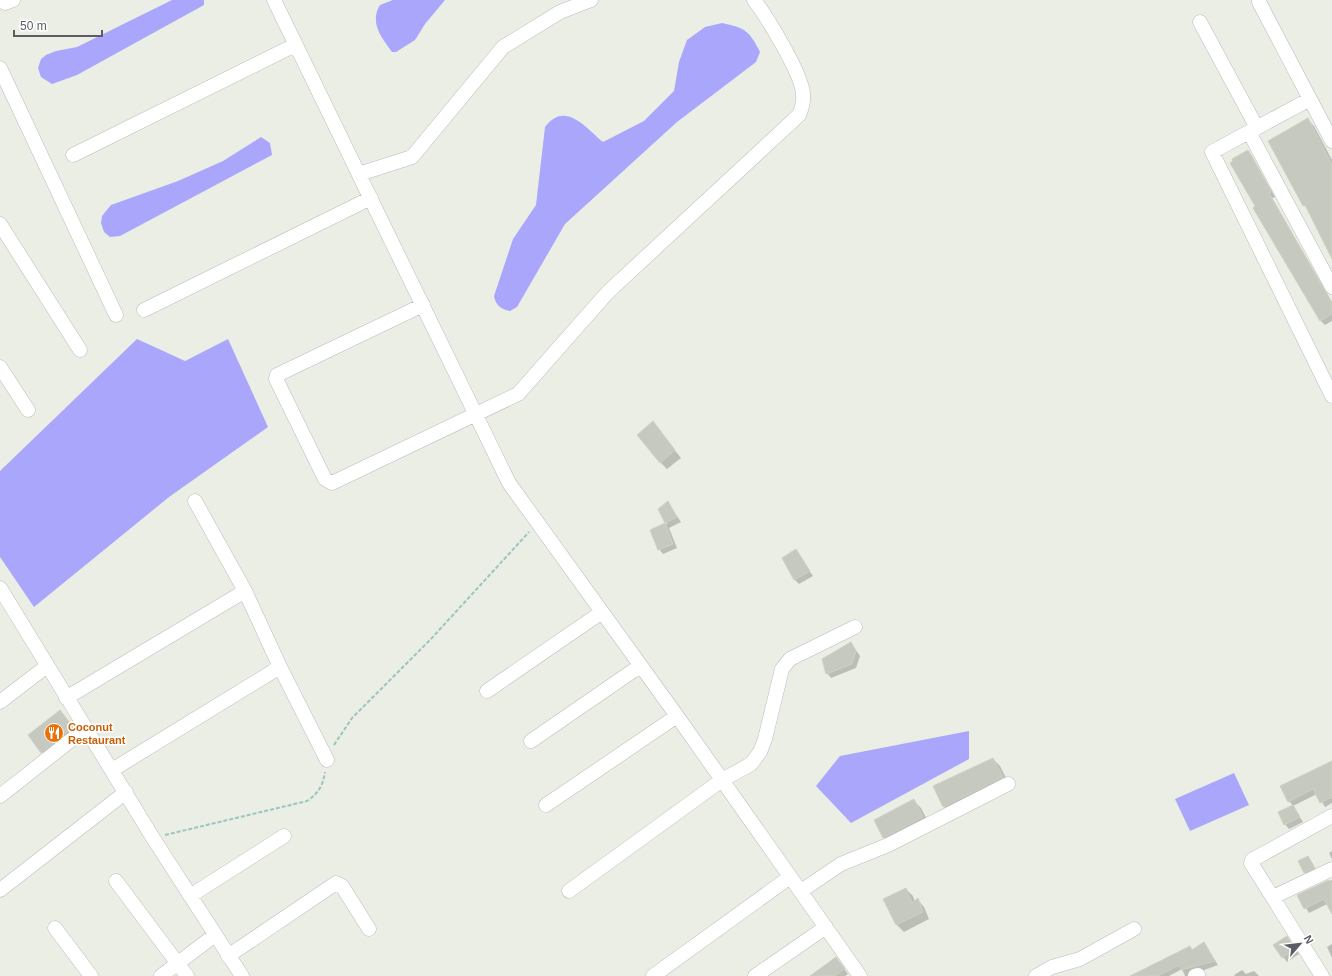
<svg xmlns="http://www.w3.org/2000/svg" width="1332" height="976" viewBox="0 0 1332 976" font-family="Arial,sans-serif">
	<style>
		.water { fill: #aaa6fb }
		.shadow { fill: #0003 }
		.building { fill: #c6c9c0; stroke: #cdd2c2 }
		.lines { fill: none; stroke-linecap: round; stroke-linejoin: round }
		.minor-casing { stroke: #bdbbc2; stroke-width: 15 }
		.path { stroke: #9bc5c1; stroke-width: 2; stroke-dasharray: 4 2; stroke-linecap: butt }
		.minor { stroke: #fff; stroke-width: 14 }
		.labels { text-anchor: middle; stroke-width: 3; stroke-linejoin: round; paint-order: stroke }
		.food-label { font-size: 11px; font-weight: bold; fill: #c56008; stroke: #fff; text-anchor: start }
	</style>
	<rect width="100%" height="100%" fill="#eaeee4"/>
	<!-- water -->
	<path class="water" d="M 172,0 L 204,0 L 204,5 L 77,75 L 52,84 L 41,77 L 38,68 L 41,59 L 46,55 L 56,51 L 77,47 Z
		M 393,0 L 445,0 L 425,24 L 415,40 L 396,52 L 392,52 C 382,38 369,23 380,5 Z
		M 722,23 C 745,28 749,30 760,52 L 756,62 L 677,122 L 565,224 L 517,307 L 510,311 C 501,309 496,306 494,296 L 513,239 L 536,205 L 545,127 C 565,100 586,128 603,142 L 644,121 L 674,91 L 679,62 L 687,40 L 705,27 Z
		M 261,137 L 270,143 L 272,155 L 120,236 L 110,237 L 104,232 L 101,223 L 102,216 L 111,205 L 178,181 L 223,161 Z
		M 137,339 L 185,361 L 228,339 L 268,427 L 169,497 L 34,607 L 0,557 L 0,471 Z
		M 969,731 L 969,759 L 851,823 L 816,786 L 840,756 Z
		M 1234,773 L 1249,805 L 1190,831 L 1175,799 Z"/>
	<!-- shadow -->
	<path class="shadow" d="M 1308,120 L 1314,126 L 1332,160 L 1332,256 L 1309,210 L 1304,205 Z
		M 1248,151 L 1252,156 L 1275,197 L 1272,198 L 1332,302 L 1332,321 L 1325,325 L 1320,320 Z
		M 653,423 L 681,458 L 667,469 L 660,462 Z
		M 668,503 L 681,522 L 669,528 L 677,548 L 663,554 L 659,549 L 651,531 L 667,524 L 659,509 Z
		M 795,550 L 813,576 L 799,584 L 795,580 L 783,559 Z
		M 851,643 L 860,656 L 856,668 L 831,678 L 827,673 Z
		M 60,712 L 80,735 L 49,759 L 42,752 Z
		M 993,759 L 1000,766 L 1009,784 L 951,814 L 944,807 L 935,787 Z
		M 1332,762 L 1332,803 L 1325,807 L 1317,794 L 1293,806 L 1289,801 Z
		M 914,801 L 921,808 L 930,825 L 891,844 L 883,837 Z
		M 1293,806 L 1303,822 L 1289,829 L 1285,824 Z
		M 1332,851 L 1332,859 L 1329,853 Z
		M 1308,857 L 1318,873 L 1310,877 L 1305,872 Z
		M 1332,880 L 1332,912 L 1327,904 L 1309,913 L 1298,895 Z
		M 906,889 L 913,896 L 915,902 L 918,900 L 924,907 L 929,919 L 904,932 L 897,925 L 884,900 Z
		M 1286,937 L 1299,954 L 1287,962 L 1274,945 Z
		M 1204,943 L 1218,965 L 1193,974 L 1192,976 L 1185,976 L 1182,969 L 1169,976 L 1144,976 Z
		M 1332,944 L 1332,958 L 1327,947 Z
		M 836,958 L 848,974 L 845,976 L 811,976 Z
		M 1242,970 L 1246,974 L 1254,971 L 1259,976 L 1235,976 L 1234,975 Z"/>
	<!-- building -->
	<path class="building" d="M 1308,118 L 1332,165 L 1332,259 L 1305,205 L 1303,206 L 1268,141 Z
		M 1248,150 L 1271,192 L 1269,193 L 1332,304 L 1332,314 L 1320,321 L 1253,208 L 1255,206 L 1230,163 L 1233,161 L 1232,159 Z
		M 653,421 L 675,450 L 660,463 L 637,435 Z
		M 668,501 L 677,517 L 665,523 L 658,509 Z
		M 665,523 L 673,544 L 658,550 L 650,530 Z
		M 796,549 L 810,571 L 794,580 L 782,558 Z
		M 851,642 L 856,651 L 852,664 L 826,674 L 822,659 Z
		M 60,710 L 73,727 L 41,753 L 28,735 Z
		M 993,758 L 1003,777 L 943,807 L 933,786 Z
		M 1332,761 L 1332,797 L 1320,803 L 1313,789 L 1288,802 L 1280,786 Z
		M 914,799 L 923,817 L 883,838 L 874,820 Z
		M 1293,805 L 1300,817 L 1284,825 L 1278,812 Z
		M 1308,856 L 1315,868 L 1304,873 L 1298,861 Z
		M 1329,880 L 1332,884 L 1332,914 L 1324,899 L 1304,909 L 1297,895 Z
		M 906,888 L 912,903 L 918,898 L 923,912 L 896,925 L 883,899 Z
		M 1287,936 L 1295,949 L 1282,958 L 1273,945 Z
		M 1204,942 L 1215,961 L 1181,970 L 1179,965 L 1158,976 L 1130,976 L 1190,946 L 1192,950 Z
		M 836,957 L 845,969 L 834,976 L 810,976 Z"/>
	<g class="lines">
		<!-- minor casing -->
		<g class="minor-casing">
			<path id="minor" d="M 274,0 L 509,483 L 677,716 L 860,976
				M 1259,2 L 1332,141
				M 5,3 L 13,0
				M 1200,22 L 1257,128
				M 0,68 L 116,315
				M 1310,99 L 1212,152 L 1332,396
				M 1249,132 L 1332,287
				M 73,155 L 295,45
				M 359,174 L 412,157 L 503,47 L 560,12 L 591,0
				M 0,224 L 80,350
				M 423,305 L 277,375 L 276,379 L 325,479 L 332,483 L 518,394 L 608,292 L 799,115 C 802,108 804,102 803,94 C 802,74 767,17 754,0
				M 144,310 L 371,198
				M 0,367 L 28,410
				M 195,501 L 245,591 L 280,667 L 327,760
				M 0,588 L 153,838 L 242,976
				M 487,691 L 602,612
				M 66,698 L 245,591
				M 0,702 L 47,666
				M 531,741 L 640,666
				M 112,770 L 280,667
				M 0,796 L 85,729
				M 546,805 L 677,716
				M 116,881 L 187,976
				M 0,890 L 126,792
				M 569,891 L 722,780 L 751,764 L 760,752 L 765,739 L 782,669 L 790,659 L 855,627
				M 801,891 L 841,864 L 888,845 L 1008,784
				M 190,896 L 284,836
				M 1273,897 L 1332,869
				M 55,928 L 91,976
				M 228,956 L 336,883 L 342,886 L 369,929
				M 161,976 L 215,935
				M 653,976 L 790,877
				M 755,976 L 826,927
				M 1036,976 L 1052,967 L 1080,959 L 1134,929
				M 1195,976 L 1198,975
				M 1322,976 L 1251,863 L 1252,860 L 1332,816"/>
		</g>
		<!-- path -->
		<path class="path" d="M 334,745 L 352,718 L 430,640 L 529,532
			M 165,835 L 307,801 C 319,793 323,785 325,772"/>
		<!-- minor -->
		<use href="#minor" class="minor"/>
	</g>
	<!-- icons -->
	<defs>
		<g id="restaurant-disc" transform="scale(1)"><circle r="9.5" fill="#e8710a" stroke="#fff"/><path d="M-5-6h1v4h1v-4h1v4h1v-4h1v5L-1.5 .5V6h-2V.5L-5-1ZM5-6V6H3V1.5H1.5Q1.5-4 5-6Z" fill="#fff"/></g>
	</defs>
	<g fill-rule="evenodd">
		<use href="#restaurant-disc" x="54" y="733"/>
	</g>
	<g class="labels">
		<!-- food labels -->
		<g class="food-label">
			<text x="68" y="731">Coconut<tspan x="68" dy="13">Restaurant</tspan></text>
		</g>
	</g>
	<!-- north arrow -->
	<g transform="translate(1300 944) rotate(62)" stroke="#ffffff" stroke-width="3" paint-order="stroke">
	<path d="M0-3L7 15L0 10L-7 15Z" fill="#5d5c64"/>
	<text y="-6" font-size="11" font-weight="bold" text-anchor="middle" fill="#5d5c64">N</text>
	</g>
	<!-- scale -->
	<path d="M14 30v6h88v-6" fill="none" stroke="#5d5c64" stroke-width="2"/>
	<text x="20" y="30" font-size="12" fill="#5d5c64" stroke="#ffffff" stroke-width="3" paint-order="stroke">50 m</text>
</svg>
